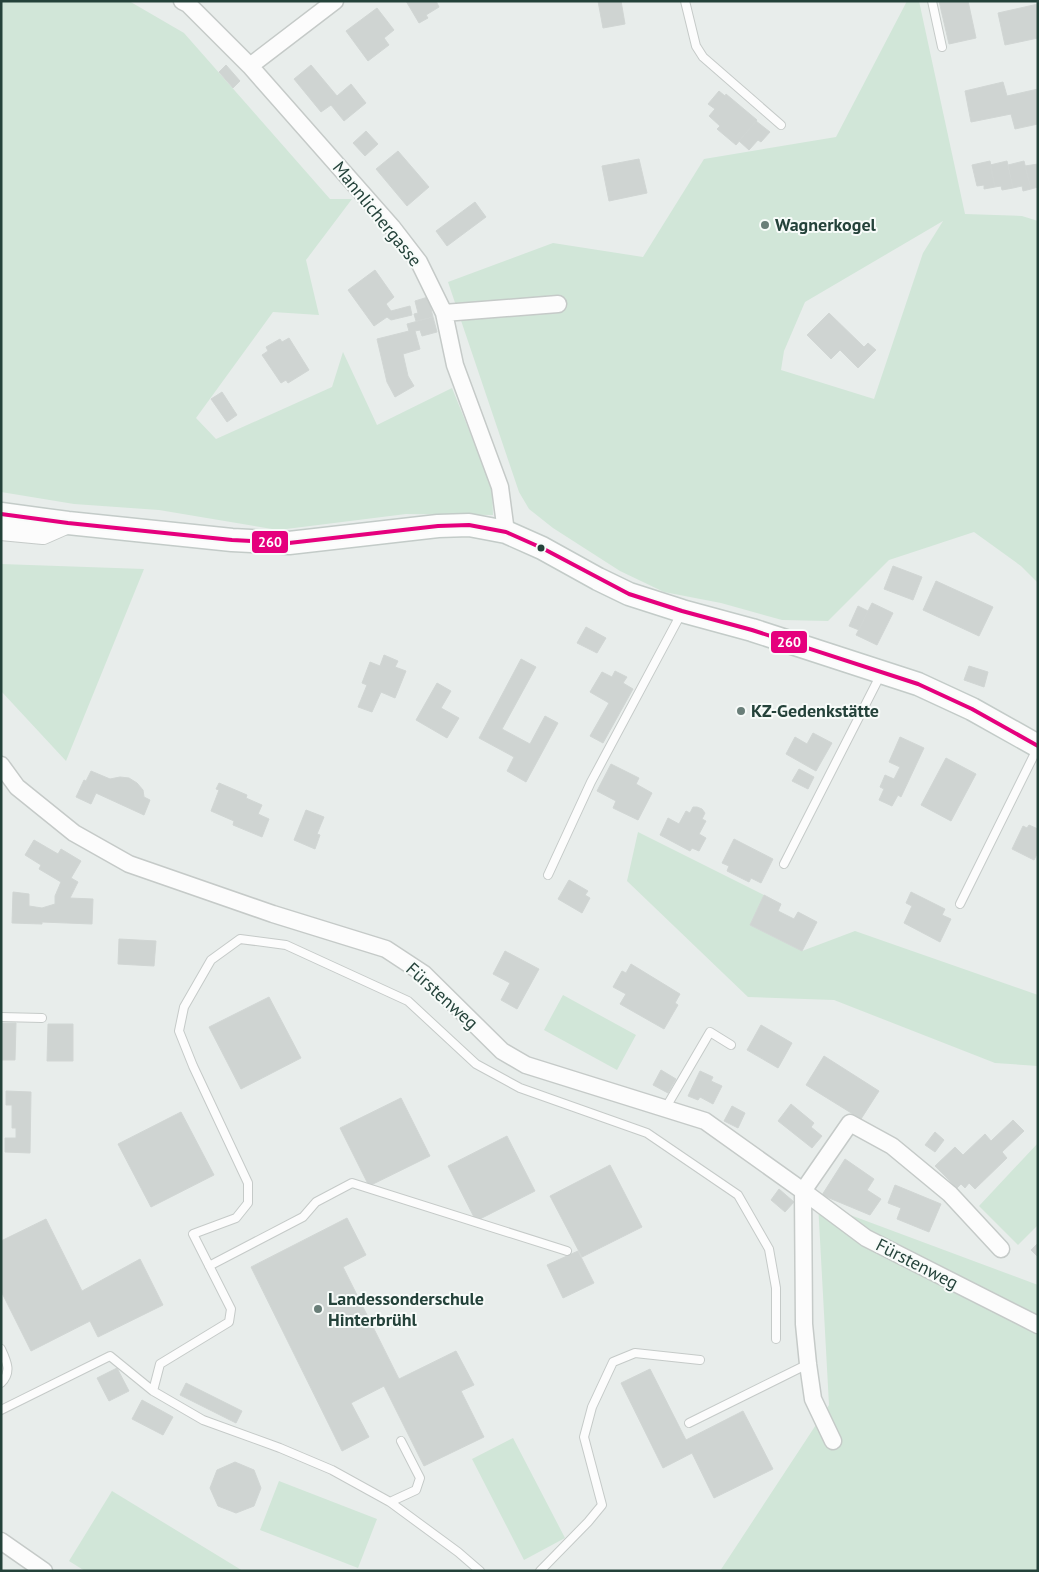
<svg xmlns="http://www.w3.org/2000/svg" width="1039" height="1572" viewBox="0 0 1039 1572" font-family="'PT Sans',sans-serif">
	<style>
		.green { fill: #d1e6d8; fill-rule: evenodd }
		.building { fill: #cfd4d2; stroke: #d1d6d4 }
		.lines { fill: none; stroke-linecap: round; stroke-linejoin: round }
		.service-casing { stroke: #c5cac8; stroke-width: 10 }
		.minor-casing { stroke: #c5cac8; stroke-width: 19 }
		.tertiary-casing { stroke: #c5cac8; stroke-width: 22 }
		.secondary-casing { stroke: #c3cbc8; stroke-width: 25 }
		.service { stroke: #fcfcfc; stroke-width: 8 }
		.minor { stroke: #fcfcfc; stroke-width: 16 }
		.tertiary { stroke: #fcfcfc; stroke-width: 20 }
		.secondary { stroke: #fcfcfc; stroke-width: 22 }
		.bus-1-casing { stroke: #f7fbf9; stroke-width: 8 }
		.bus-1 { stroke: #e5007d; stroke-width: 4 }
		.poi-dot { fill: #697e78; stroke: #f7fbf9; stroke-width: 2 }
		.bus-dot { fill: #24423a; stroke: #f7fbf9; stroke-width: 2 }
		.labels { text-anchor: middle; stroke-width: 4; stroke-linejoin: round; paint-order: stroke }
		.street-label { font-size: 18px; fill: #24423a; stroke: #f7fbf9 }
		.poi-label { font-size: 18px; font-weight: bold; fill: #24423a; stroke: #f7fbf9; text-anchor: start }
		.line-badge { stroke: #f7fbf9; stroke-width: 2 }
		.badge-label { font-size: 14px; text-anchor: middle; font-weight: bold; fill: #fff }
	</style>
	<rect width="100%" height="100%" fill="#e8edeb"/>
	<!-- green -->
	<path class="green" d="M 1,1 L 129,1 L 184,33 L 330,199 L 352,199 L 306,260 L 319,315 L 273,312 L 196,418 L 216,439 L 332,387 L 343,352 L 377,425 L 452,388 L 492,487 L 493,515 L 406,514 L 278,530 L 159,510 L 74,504 L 1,492 Z
		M 907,1 L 919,1 L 965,214 L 1022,216 L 1038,221 L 1038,583 L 1021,566 L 974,532 L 889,560 L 828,621 L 782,620 L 721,603 L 664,592 L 620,571 L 553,528 L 529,509 L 519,492 L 448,282 L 553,243 L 643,257 L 704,159 L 836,137 ZM 943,221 L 923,253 L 874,399 L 781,370 L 784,351 L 805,302 Z
		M 1,564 L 144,569 L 66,761 L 1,691 Z
		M 638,832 L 764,895 L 750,925 L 802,951 L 855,931 L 1038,995 L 1038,1066 L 995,1063 L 834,1000 L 748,997 L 627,881 Z
		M 563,995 L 636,1035 L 617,1070 L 544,1030 Z
		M 1038,1143 L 1038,1225 L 1018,1245 L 979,1206 Z
		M 818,1203 L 1038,1285 L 1038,1571 L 720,1571 L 829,1405 Z
		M 513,1438 L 565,1538 L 524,1560 L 472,1459 Z
		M 279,1481 L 377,1519 L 358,1568 L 260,1530 Z
		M 112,1491 L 243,1571 L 85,1571 L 69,1561 Z"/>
	<!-- building -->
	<path class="building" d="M 406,1 L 436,1 L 439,7 L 426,15 L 428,18 L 419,23 Z
		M 598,1 L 621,1 L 625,24 L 603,28 Z
		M 939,1 L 968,1 L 976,38 L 949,44 Z
		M 1038,4 L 1038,38 L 1005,45 L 998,13 Z
		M 377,8 L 394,30 L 384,38 L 389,45 L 368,61 L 346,31 Z
		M 226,65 L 240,81 L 233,88 L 219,72 Z
		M 311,65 L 337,96 L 351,84 L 366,103 L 344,121 L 331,105 L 321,112 L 294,79 Z
		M 1003,82 L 1007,96 L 1038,89 L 1038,124 L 1015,129 L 1011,114 L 971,122 L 965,91 Z
		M 719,91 L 725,96 L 726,94 L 757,120 L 736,145 L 717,129 L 720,126 L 709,116 L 715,109 L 708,104 Z
		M 756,121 L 770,132 L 761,142 L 758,140 L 749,150 L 739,141 Z
		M 366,131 L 378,144 L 365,156 L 353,143 Z
		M 398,151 L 429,187 L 407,206 L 376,169 Z
		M 639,159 L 647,193 L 609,201 L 602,166 Z
		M 990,161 L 995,187 L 984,189 L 984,185 L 977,186 L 972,165 Z
		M 1007,161 L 1013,188 L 1002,190 L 1001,186 L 995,187 L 990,165 Z
		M 1024,161 L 1031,189 L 1023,191 L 1022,186 L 1013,188 L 1008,165 Z
		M 1038,164 L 1038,187 L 1031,189 L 1025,166 Z
		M 475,202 L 486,217 L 447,246 L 436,231 Z
		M 375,270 L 394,297 L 386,304 L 391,311 L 410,306 L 412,315 L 391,320 L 387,317 L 374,326 L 348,290 Z
		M 428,297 L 433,317 L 416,321 L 414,314 L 418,313 L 415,301 Z
		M 829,313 L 864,347 L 868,343 L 876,350 L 858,368 L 840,350 L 831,359 L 807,335 Z
		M 433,317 L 437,332 L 422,336 L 420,330 L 415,331 L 420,349 L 403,354 L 408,376 L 414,386 L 395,397 L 387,382 L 377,339 L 409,331 L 407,324 Z
		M 289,338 L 309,370 L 288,383 L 286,380 L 281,383 L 262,355 L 268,351 L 266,347 L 280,339 L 282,342 Z
		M 222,392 L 237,415 L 227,422 L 211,399 Z
		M 893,566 L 922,577 L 913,600 L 884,589 Z
		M 936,581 L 993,607 L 979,636 L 923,610 Z
		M 872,603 L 893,613 L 877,645 L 856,635 Z
		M 858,606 L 868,611 L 859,630 L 849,626 Z
		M 586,627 L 606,638 L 597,653 L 577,643 Z
		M 384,655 L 398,661 L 395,667 L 406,671 L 395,698 L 381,692 L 372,712 L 358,707 L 367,685 L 362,683 L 370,662 L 380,666 Z
		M 521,659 L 536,667 L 502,729 L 530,744 L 545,716 L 558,723 L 526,782 L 507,771 L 514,757 L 479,738 Z
		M 969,666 L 988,672 L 984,687 L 964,680 Z
		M 615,671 L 627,677 L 623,683 L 633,689 L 603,743 L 590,736 L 609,703 L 590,692 L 602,672 L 612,677 Z
		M 437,683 L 451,691 L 441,708 L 459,718 L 447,738 L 416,720 Z
		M 813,733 L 832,743 L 816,771 L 786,754 L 795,737 L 807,744 Z
		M 900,737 L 924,748 L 901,797 L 898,795 L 892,806 L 879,800 L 884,789 L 880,787 L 885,775 L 894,779 L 900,767 L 889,762 Z
		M 946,758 L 976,774 L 951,821 L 921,805 Z
		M 611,764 L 639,778 L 636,784 L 652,793 L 638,820 L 613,808 L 616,801 L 597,791 Z
		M 799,769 L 814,777 L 808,789 L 792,781 Z
		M 91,771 L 110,779 L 120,777 L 129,778 L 137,783 L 143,790 L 144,797 L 150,800 L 144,815 L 96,793 L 91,804 L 76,797 L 84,780 L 86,781 Z
		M 219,783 L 247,795 L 246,798 L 262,805 L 258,814 L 269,819 L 262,837 L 233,825 L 234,821 L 211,811 L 219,790 L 216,789 Z
		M 693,807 L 697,807 L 702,809 L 705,813 L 702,819 L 706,821 L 699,834 L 706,838 L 699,851 L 692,848 L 690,851 L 660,835 L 668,818 L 679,824 L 686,811 L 690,813 Z
		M 306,810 L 324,817 L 317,834 L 320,835 L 315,849 L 294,840 Z
		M 1029,825 L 1038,829 L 1038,852 L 1034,860 L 1012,849 L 1023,826 L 1027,828 Z
		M 734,839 L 773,859 L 761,883 L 751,878 L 749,882 L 727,871 L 729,866 L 722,863 Z
		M 34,840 L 58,854 L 61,849 L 81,861 L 71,878 L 78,882 L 70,898 L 93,899 L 92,924 L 42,922 L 42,924 L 12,923 L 13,892 L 29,894 L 29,906 L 42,908 L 55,904 L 55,896 L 61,882 L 39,869 L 41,865 L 25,855 Z
		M 569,880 L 588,891 L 585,895 L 590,898 L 582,913 L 558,899 Z
		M 911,892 L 945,909 L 942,915 L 951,919 L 940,942 L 904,923 L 912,906 L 906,903 Z
		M 764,895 L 781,904 L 778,911 L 794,919 L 798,912 L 817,922 L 802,951 L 750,925 Z
		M 119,939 L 156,941 L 154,966 L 118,964 Z
		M 505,951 L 539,969 L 517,1009 L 501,1000 L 510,983 L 493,974 Z
		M 631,964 L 680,994 L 675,1003 L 678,1005 L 664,1029 L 620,1004 L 626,994 L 613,987 L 622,971 L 626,973 Z
		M 269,997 L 301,1058 L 241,1089 L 209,1027 Z
		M 1,1023 L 16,1023 L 15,1060 L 1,1060 Z
		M 48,1024 L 73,1024 L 73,1061 L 47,1061 Z
		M 761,1025 L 792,1043 L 778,1068 L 747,1050 Z
		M 824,1056 L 879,1091 L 861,1119 L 806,1085 Z
		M 661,1070 L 676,1079 L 668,1093 L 653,1085 Z
		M 700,1071 L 713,1077 L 711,1081 L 722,1086 L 713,1104 L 700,1097 L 698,1100 L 688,1096 Z
		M 6,1091 L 31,1092 L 30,1153 L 5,1152 L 5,1138 L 16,1138 L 16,1128 L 12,1128 L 12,1105 L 6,1105 Z
		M 401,1098 L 430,1156 L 369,1186 L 340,1128 Z
		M 791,1104 L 814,1123 L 811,1127 L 822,1136 L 812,1148 L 778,1121 Z
		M 732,1106 L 745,1113 L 738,1128 L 724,1121 Z
		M 181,1112 L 214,1175 L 151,1207 L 118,1144 Z
		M 1013,1120 L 1024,1131 L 1002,1152 L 1007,1158 L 975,1189 L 969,1183 L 965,1188 L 961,1184 L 957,1188 L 935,1166 L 955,1147 L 963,1155 L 985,1134 L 991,1141 Z
		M 935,1132 L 944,1140 L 935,1152 L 925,1145 Z
		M 507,1136 L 535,1191 L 476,1221 L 448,1166 Z
		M 845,1159 L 874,1179 L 867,1190 L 881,1199 L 870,1215 L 822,1195 Z
		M 610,1165 L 642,1227 L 582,1257 L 550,1196 Z
		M 895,1185 L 941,1204 L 929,1232 L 897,1219 L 901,1208 L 888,1203 Z
		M 779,1189 L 794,1202 L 785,1212 L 771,1200 Z
		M 347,1218 L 366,1255 L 343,1267 L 399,1379 L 456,1351 L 474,1385 L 461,1391 L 484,1437 L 424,1466 L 384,1386 L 351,1403 L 369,1437 L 342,1451 L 251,1267 Z
		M 46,1219 L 82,1291 L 140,1259 L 163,1305 L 98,1337 L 90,1321 L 31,1351 L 1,1291 L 1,1241 Z
		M 1038,1243 L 1038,1257 L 1031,1250 Z
		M 578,1251 L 594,1283 L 563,1298 L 547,1265 Z
		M 117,1368 L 129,1391 L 109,1401 L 97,1378 Z
		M 650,1369 L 686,1440 L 743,1411 L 773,1469 L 714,1498 L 692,1453 L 663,1468 L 621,1383 Z
		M 186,1383 L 242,1411 L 236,1423 L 180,1395 Z
		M 142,1400 L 173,1417 L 163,1435 L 132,1419 Z
		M 235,1462 L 254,1470 L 261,1488 L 254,1506 L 236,1513 L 218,1506 L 210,1488 L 217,1470 Z"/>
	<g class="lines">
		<!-- service casing -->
		<g class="service-casing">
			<path id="service" d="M 685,1 L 696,46 L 703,57 L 781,125
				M 932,1 L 942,47
				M 784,864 L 881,674
				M 548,875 L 591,782 L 682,612
				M 960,904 L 1038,747
				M 1,1017 L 42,1018
				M 665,1109 L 710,1032 L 731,1045
				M 209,1266 L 303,1217 L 316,1202 L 352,1183 L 567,1251
				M 1,1349 C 7,1362 12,1372 1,1383
				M 153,1391 L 203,1420 L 280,1448 L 332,1470 L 390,1502 L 458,1552 L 480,1571
				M 1,1410 L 110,1356 L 153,1391 L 160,1364 L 229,1322 L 231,1309 L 193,1234 L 236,1218 L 248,1203 L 248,1183 L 193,1066 L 179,1031 L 184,1007 L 211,960 L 240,939 L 286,945 L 408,1001 L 476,1064 L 520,1088 L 647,1133 L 738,1195 L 769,1249 L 776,1288 L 776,1339
				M 689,1423 L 808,1364
				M 390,1502 L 416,1490 L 420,1478 L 401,1441
				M 540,1571 L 588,1522 L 602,1505 L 584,1437 L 592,1407 L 613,1362 L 635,1353 L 700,1360"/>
		</g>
		<!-- minor casing -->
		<g class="minor-casing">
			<path id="minor" d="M 182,1 L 188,4 L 250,66 L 392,227 L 419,262 L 444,313 L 455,365 L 500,487 L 506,532
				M 250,66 L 335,1
				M 444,313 L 558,304
				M 1,765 L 17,787 L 74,833 L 129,864 L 273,914 L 386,949 L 424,974 L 502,1051 L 526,1065 L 705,1121 L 803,1191 L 804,1324 L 808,1364 L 813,1399 L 833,1441
				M 1001,1249 L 950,1194 L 892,1146 L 850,1123 L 803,1191 L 866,1238 L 1038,1325
				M 1,1541 L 44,1571"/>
		</g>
		<!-- tertiary casing -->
		<g class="tertiary-casing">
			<path id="tertiary" d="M 1,530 L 43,534 L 68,523"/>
		</g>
		<!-- secondary casing -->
		<g class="secondary-casing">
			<path id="secondary" d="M 1,514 L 68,523 L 232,540 L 289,543 L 438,526 L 469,525 L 506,532 L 542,548 L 598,579 L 629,594 L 682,611 L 752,630 L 918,684 L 972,709 L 1038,746"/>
		</g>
		<!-- service -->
		<use href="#service" class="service"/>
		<!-- minor -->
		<use href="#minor" class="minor"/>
		<!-- tertiary -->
		<use href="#tertiary" class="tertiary"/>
		<!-- secondary -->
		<use href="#secondary" class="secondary"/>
		<!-- bus-1 casing -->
		<g class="bus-1-casing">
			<path id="bus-1" d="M 1,514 L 68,523 L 232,540 L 289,543 L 438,526 L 469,525 L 506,532 L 542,548 L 629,594 L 682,611 L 752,630 L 918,684 L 972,709 L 1038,746"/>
		</g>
		<!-- bus-1 -->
		<use href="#bus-1" class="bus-1"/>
	</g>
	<!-- markers -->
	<g class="poi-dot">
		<circle cx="765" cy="225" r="5"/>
		<circle cx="741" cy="711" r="5"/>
		<circle cx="318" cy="1309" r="5"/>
	</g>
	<circle class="bus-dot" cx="541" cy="548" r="4.5"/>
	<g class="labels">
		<!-- street labels -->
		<g class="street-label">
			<text transform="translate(377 214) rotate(51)" y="6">Mannlichergasse</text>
			<text transform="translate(442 996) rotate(42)" y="6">Fürstenweg</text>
			<text transform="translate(917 1264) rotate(27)" y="6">Fürstenweg</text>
		</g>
		<!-- poi labels -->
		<g class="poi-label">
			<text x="775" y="231">Wagnerkogel</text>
			<text x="751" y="717">KZ-Gedenkstätte</text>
			<text x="328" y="1305">Landessonderschule<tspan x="328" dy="21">Hinterbrühl</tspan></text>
		</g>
	</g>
	<g class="line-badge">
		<rect x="251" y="530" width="38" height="24" rx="5" fill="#e5007d"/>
		<rect x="770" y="630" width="38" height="24" rx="5" fill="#e5007d"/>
	</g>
	<g class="badge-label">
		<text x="270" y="547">260</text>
		<text x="789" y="647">260</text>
	</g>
	<!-- border -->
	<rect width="1039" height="1572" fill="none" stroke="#24423a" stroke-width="5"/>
</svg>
